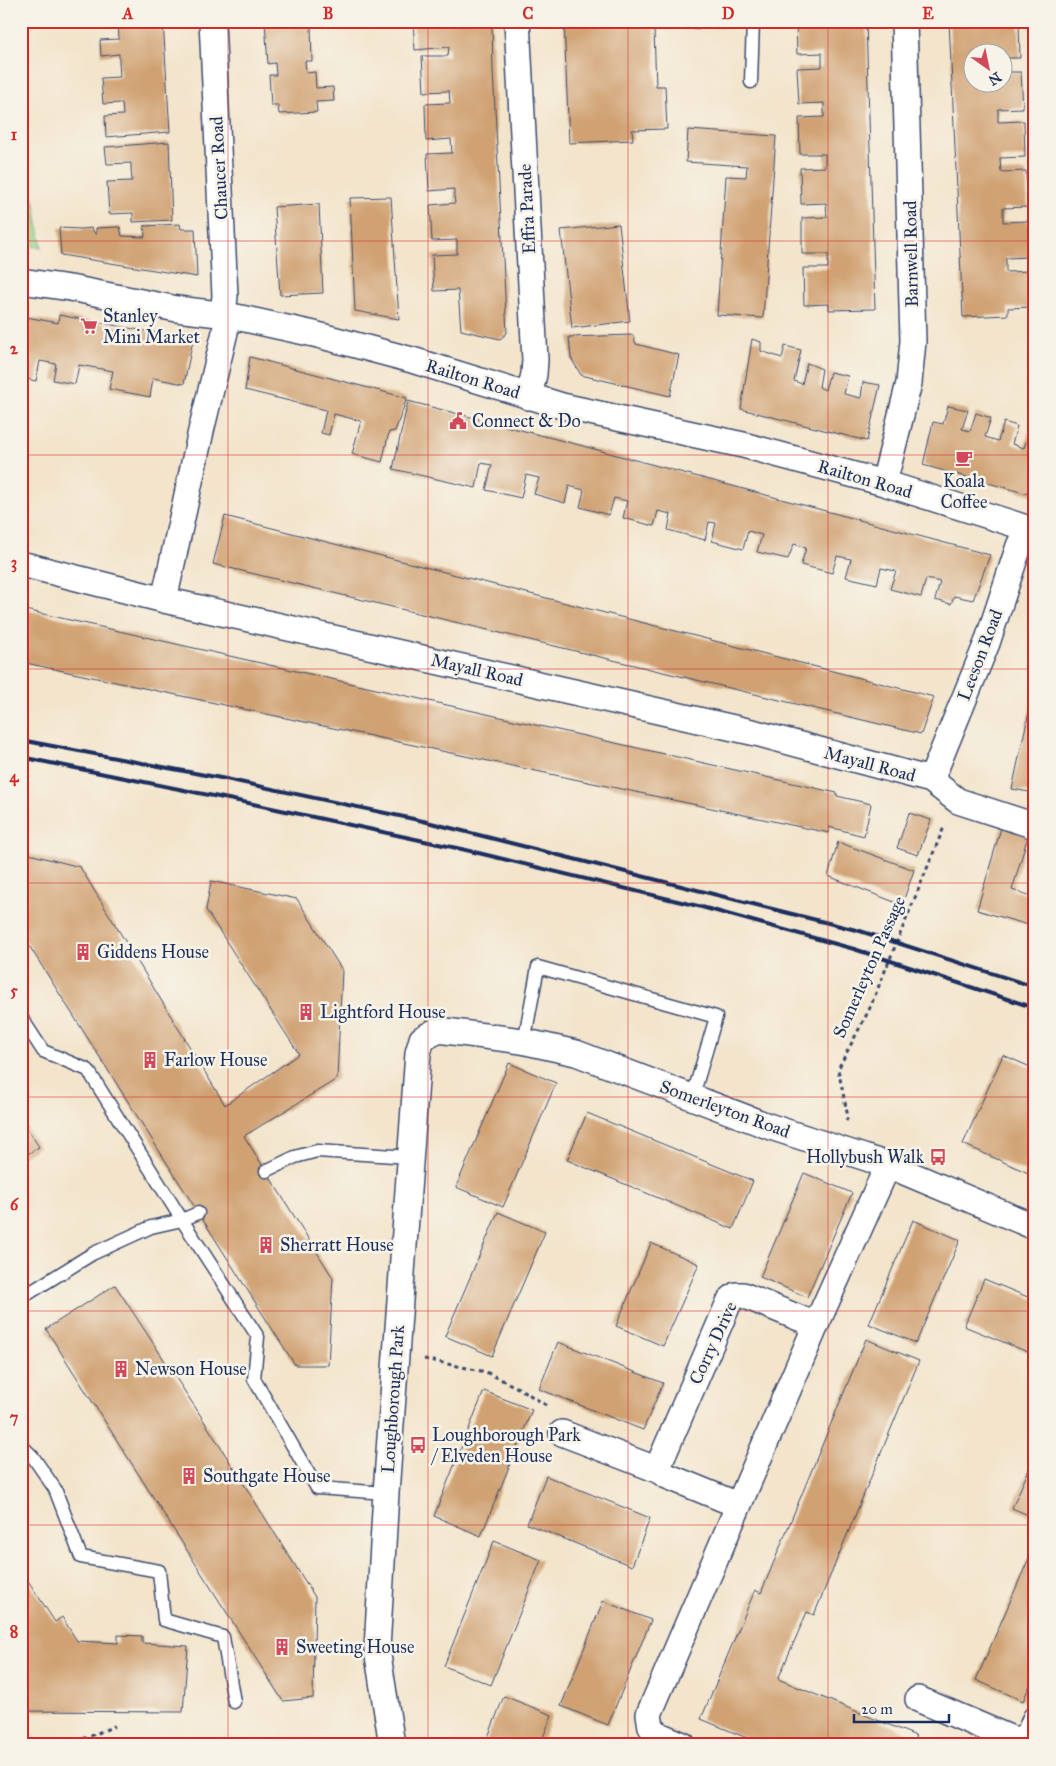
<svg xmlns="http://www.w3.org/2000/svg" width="1056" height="1766" viewBox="0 0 1056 1766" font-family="'IM FELL Great Primer',serif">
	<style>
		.green { fill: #97d387; stroke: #598172 }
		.building { fill: #d0a273 }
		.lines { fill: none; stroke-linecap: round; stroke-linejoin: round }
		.service-casing { stroke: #3b4a6e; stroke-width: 15 }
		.minor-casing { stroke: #3b4a6e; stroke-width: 28 }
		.path { stroke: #3b4a6e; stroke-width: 3; stroke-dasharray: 4 4; stroke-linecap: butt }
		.service { stroke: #fff; stroke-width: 12 }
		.minor { stroke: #fff; stroke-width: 25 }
		.rail { stroke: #1b2f5e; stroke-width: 4 }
		.grid { fill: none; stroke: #d62828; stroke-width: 1; stroke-opacity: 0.55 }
		.labels { text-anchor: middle; stroke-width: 5; stroke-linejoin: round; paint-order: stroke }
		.street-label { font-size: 18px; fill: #1b2f5e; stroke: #f7f3e8 }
		.poi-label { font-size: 18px; fill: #1b2f5e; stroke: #f7f3e8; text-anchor: start }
		.neatline { fill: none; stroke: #d62828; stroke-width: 2 }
		.grid-label { font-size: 16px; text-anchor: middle; font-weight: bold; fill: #d62828 }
	</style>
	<rect width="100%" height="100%" fill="#f7f3e8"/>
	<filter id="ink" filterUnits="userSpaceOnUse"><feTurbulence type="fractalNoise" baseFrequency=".02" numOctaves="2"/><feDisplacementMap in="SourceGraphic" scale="10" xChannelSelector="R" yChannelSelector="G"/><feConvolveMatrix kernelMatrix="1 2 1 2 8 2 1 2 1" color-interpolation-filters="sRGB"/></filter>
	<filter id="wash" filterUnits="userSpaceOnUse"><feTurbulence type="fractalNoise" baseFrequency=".0096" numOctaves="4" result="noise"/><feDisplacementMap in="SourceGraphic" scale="20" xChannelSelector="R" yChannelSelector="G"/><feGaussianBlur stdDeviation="1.12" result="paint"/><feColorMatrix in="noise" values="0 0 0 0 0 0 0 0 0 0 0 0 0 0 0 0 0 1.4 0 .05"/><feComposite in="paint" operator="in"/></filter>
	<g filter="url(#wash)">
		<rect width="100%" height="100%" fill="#f3e4cb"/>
		<!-- green -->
		<path class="green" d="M 34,197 L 42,248 L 21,244 L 21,198 Z"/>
		<g id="blocks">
			<!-- building -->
			<path class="building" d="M 118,21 L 163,21 L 170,132 L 106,137 L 105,116 L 123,115 L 122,103 L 103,104 L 101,78 L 120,77 L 119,61 L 119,54 L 101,56 L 100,40 L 119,39 Z
				M 265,21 L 345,21 L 345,23 L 311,25 L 312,61 L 305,61 L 306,73 L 315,72 L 316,88 L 333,87 L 334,101 L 316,102 L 317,112 L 279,114 L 278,105 L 271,105 L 269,75 L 276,75 L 275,63 L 268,64 Z
				M 413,21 L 492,21 L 493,71 L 507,333 L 500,339 L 461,330 L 458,290 L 434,291 L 432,255 L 457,254 L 457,240 L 432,241 L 430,205 L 455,203 L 454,196 L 454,189 L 429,191 L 427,154 L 452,153 L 451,139 L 426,141 L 425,104 L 450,103 L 449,91 L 424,92 L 422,56 L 448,56 L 449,47 L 415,50 Z
				M 564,21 L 737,21 L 738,27 L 654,30 L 656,86 L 665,86 L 667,129 L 632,130 L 633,140 L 569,143 Z
				M 796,21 L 866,21 L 875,309 L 829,310 L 829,304 L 804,305 L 803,268 L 828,268 L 828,254 L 802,254 L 802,218 L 827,217 L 826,203 L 801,204 L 800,168 L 825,167 L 825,154 L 800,154 L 799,118 L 824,117 L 824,103 L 799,104 L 797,68 L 822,67 L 822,53 L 797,54 Z
				M 949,21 L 1019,22 L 1020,58 L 1004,58 L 1004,52 L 974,52 L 974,82 L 1004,82 L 1004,72 L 1021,72 L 1023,108 L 998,109 L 998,122 L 1024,121 L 1025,157 L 1000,158 L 1001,172 L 1026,171 L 1028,207 L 1003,208 L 1003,222 L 1029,221 L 1030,257 L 1006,258 L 1006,272 L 1031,271 L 1033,307 L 1008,308 L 1008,315 L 963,317 Z
				M 688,130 L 776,136 L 763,318 L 717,315 L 726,176 L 746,177 L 747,166 L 686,162 Z
				M 169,142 L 172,220 L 133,222 L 133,213 L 109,214 L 107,182 L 132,181 L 131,168 L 131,163 L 107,164 L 105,147 Z
				M 391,197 L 399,319 L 355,311 L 350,198 Z
				M 319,204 L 323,293 L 280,295 L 274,207 Z
				M 180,224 L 181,229 L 195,229 L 197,277 L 61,255 L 59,228 L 81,229 L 91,228 L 96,235 L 96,228 L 120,227 L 122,236 L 145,237 L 144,226 Z
				M 619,224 L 630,321 L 572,328 L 561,230 Z
				M 59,315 L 193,340 L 184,384 L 153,378 L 150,397 L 109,389 L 113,371 L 79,365 L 75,384 L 53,380 L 56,364 L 40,361 L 36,381 L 21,378 L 21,316 L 58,323 Z
				M 633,335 L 636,344 L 679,355 L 670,396 L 581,375 L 571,358 L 569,337 Z
				M 752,339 L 761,342 L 761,351 L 782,358 L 785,346 L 801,350 L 794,381 L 802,384 L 807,363 L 822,369 L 819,387 L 825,390 L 830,372 L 848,376 L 844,394 L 861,398 L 863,382 L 880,385 L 867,441 L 741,409 Z
				M 250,357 L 407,398 L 395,431 L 389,432 L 382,462 L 352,454 L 361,421 L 334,414 L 329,435 L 321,433 L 326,410 L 245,390 Z
				M 408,401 L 583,446 L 990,555 L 973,600 L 954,596 L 951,604 L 935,600 L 940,582 L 926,579 L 921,597 L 890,589 L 896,571 L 881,568 L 877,584 L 846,577 L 851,559 L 837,556 L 832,573 L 801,565 L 806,548 L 794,544 L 788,559 L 757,552 L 762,535 L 748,531 L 743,549 L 712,541 L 716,523 L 709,522 L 705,540 L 668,530 L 671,514 L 658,511 L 654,526 L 623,518 L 627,501 L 614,498 L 609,515 L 580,507 L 584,490 L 569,486 L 565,503 L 534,494 L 539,478 L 526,475 L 521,498 L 486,490 L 492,465 L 481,463 L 476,488 L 393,469 Z
				M 948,406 L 968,410 L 962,429 L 970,431 L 976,413 L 991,418 L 985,437 L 998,441 L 1004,422 L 1017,426 L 1012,444 L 1024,448 L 1029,432 L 1035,434 L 1035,496 L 923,465 L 933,422 L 943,424 Z
				M 225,516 L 934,697 L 921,734 L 213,564 Z
				M 21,609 L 837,793 L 837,796 L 871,804 L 864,836 L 829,827 L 829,833 L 21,662 Z
				M 1034,689 L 1035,690 L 1035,793 L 1012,789 Z
				M 909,813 L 931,820 L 918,855 L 897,848 Z
				M 1001,828 L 1028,836 L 1012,890 L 1035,897 L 1035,927 L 977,910 Z
				M 838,842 L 914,870 L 902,905 L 828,876 Z
				M 21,852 L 80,867 L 225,1105 L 299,1054 L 206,910 L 211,881 L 297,899 L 342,970 L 337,1079 L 244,1136 L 333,1278 L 328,1365 L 295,1365 L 21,933 Z
				M 1003,1055 L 1035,1069 L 1035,1176 L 963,1144 Z
				M 509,1063 L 556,1083 L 503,1207 L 456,1187 Z
				M 587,1113 L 753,1181 L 733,1229 L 567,1160 Z
				M 21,1118 L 39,1147 L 21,1158 Z
				M 804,1173 L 852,1193 L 807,1297 L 760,1277 Z
				M 498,1212 L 545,1232 L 492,1356 L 445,1336 Z
				M 913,1220 L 960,1240 L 916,1343 L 869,1324 Z
				M 651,1243 L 699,1264 L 663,1346 L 616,1326 Z
				M 984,1279 L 1035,1300 L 1035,1355 L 964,1326 Z
				M 115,1285 L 197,1410 L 315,1597 L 313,1698 L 283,1701 L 46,1329 Z
				M 866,1339 L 919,1361 L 814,1615 L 807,1612 L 778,1679 L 916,1736 L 912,1745 L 764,1745 L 701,1719 L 755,1590 L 761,1593 Z
				M 558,1342 L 663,1383 L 643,1430 L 539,1389 Z
				M 484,1391 L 532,1410 L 481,1536 L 434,1516 Z
				M 1035,1456 L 1035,1518 L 1012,1508 Z
				M 546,1476 L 650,1518 L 632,1566 L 527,1524 Z
				M 494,1541 L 541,1560 L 491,1685 L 444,1666 Z
				M 1035,1544 L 1035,1674 L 1023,1701 L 976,1680 Z
				M 21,1570 L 55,1622 L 62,1617 L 77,1641 L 118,1643 L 118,1635 L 142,1636 L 142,1643 L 188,1646 L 183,1712 L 21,1711 Z
				M 603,1601 L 651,1620 L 608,1725 L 561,1706 Z
				M 504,1696 L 552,1715 L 540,1745 L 485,1745 Z"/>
		</g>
	</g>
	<g filter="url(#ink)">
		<use href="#blocks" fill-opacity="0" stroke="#3b4a6e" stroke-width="1"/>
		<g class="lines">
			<!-- service casing -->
			<g class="service-casing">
				<path id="service" d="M 751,82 L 753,21
					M 21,1017 L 43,1051 L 88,1070 L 182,1220 L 258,1337 L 254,1379 L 317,1488 L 386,1493
					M 524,1042 L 538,967 L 716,1017 L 692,1099
					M 266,1171 L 295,1157 L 317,1151 L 410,1157
					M 21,1298 L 92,1254 L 151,1227 L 182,1220 L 198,1213
					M 21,1445 L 33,1457 L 55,1489 L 81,1557 L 159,1571 L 164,1620 L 223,1637 L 234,1702"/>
			</g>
			<!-- minor casing -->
			<g class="minor-casing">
				<path id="minor" d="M 212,21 L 225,296 L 223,314
					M 517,21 L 535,360 L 534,374 L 529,397
					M 21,281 L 70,288 L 177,309 L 227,315 L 314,334 L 412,360 L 562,406 L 743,445 L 884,483 L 1011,523 L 1035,531
					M 884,483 L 909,383 L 913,341 L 904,21
					M 21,564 L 164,600 L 756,733 L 931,780 L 958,801 L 1035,826
					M 164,600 L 201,431 L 225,332 L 227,315
					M 931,780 L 987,643 L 1019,546 L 1027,528
					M 562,1433 L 658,1470
					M 738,1505 L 667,1476 L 658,1470 L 661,1460 L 730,1300 L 736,1295 L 743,1295 L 816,1325
					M 918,1699 L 1012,1739 L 1022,1739 L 1030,1732 L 1035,1719
					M 392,1745 L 377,1649 L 386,1493 L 418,1053 L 422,1039 L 438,1030 L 522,1041 L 576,1053 L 768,1126 L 888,1165 L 1035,1227
					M 683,1745 L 659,1735 L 651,1727 L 649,1714 L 816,1325 L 888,1165"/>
			</g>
			<!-- path -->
			<path class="path" d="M 846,1121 L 848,1117 L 838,1069 L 869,1010 L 944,827
				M 424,1359 L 486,1372 L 520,1389 L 546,1405 L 548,1408
				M 68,1745 L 115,1726"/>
			<!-- service -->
			<use href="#service" class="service"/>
			<!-- minor -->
			<use href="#minor" class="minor"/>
			<!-- rail -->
			<path class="rail" d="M 21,740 L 226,779 L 423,821 L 860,931 L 1035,987
				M 21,757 L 253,804 L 466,850 L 698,906 L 854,949 L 1035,1008"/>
		</g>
	</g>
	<!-- grid -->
	<path class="grid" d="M 228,21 L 228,1745M 428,21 L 428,1745M 628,21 L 628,1745M 828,21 L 828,1745M 21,241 L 1035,241M 21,455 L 1035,455M 21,669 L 1035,669M 21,883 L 1035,883M 21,1097 L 1035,1097M 21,1311 L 1035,1311M 21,1525 L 1035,1525"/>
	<!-- icons -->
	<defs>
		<g id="supermarket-bare" transform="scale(1.35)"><path d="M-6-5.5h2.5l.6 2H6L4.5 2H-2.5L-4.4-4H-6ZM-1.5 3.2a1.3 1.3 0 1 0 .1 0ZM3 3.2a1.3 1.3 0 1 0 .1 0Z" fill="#d1495b" stroke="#f7f3e8" stroke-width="2.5" paint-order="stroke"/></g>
		<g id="civic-bare" transform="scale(1.35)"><path d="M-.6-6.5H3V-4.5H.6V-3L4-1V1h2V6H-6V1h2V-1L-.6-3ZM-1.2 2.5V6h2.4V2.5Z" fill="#d1495b" stroke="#f7f3e8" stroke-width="2.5" paint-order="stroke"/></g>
		<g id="cafe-bare" transform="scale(1.35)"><path d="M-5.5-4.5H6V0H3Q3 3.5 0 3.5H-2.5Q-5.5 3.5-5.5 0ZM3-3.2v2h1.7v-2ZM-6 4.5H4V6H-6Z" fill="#d1495b" stroke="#f7f3e8" stroke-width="2.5" paint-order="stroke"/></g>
		<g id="building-bare" transform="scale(1.35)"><path d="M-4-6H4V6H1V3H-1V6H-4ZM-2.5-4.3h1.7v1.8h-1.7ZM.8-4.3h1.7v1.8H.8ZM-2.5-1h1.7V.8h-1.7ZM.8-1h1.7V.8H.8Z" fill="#d1495b" stroke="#f7f3e8" stroke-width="2.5" paint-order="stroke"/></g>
		<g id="bus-bare" transform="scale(1.35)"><path d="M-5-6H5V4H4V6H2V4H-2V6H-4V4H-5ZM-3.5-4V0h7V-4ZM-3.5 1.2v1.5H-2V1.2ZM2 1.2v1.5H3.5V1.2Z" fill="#d1495b" stroke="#f7f3e8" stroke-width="2.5" paint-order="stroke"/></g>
	</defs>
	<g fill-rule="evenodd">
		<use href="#supermarket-bare" x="89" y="326"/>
		<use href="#civic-bare" x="458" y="421"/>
		<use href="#cafe-bare" x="964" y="458"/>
		<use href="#building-bare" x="83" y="952"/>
		<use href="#building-bare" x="306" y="1012"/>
		<use href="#building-bare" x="150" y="1060"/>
		<use href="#bus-bare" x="938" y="1157"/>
		<use href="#building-bare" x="266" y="1245"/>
		<use href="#building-bare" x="121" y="1369"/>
		<use href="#bus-bare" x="418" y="1445"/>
		<use href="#building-bare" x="189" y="1476"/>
		<use href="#building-bare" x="282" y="1647"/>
	</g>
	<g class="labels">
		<!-- street labels -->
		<g class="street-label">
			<text transform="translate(219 168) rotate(-93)" y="6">Chaucer Road</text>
			<text transform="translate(527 209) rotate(-93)" y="6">Effra Parade</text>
			<text transform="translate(911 254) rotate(-91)" y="6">Barnwell Road</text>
			<text transform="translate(473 379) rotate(17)" y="6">Railton Road</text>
			<text transform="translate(865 479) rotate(16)" y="6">Railton Road</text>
			<text transform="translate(980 655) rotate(-69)" y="6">Leeson Road</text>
			<text transform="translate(477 670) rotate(13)" y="6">Mayall Road</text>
			<text transform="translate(870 764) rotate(15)" y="6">Mayall Road</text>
			<text transform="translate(869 967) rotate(-66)" y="6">Somerleyton Passage</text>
			<text transform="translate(725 1109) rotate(20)" y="6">Somerleyton Road</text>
			<text transform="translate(713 1343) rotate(-65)" y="6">Corry Drive</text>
			<text transform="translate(393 1399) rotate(-86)" y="6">Loughborough Park</text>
		</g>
		<!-- poi labels -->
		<g class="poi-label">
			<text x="103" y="322">Stanley<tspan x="103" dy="21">Mini Market</tspan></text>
			<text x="472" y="427">Connect &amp; Do</text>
			<text x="964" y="487" text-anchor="middle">Koala<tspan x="964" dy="21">Coffee</tspan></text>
			<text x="97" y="958">Giddens House</text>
			<text x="320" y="1018">Lightford House</text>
			<text x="164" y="1066">Farlow House</text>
			<text x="924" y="1163" text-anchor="end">Hollybush Walk</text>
			<text x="280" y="1251">Sherratt House</text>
			<text x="135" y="1375">Newson House</text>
			<text x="432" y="1441">Loughborough Park<tspan x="432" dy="21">/ Elveden House</tspan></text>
			<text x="203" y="1482">Southgate House</text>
			<text x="296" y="1653">Sweeting House</text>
		</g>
	</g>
	<!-- margin -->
	<rect width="1056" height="1766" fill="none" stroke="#f7f3e8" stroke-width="55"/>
	<!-- north arrow -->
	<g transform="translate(988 68) rotate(147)"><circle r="24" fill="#f7f3e8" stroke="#9fa5b1"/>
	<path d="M0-4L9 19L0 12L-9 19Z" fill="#d1495b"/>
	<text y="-8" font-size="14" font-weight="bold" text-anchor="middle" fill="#1b2f5e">N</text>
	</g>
	<!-- scale -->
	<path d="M854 1714v8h95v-8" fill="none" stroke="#1b2f5e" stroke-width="2.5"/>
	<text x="861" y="1714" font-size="15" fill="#1b2f5e" stroke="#f7f3e8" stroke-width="4" paint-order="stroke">20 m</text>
	<rect x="28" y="28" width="1000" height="1710" class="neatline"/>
	<g class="grid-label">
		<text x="128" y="19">A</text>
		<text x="328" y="19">B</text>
		<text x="528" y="19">C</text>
		<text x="728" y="19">D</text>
		<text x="928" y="19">E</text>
		<text x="14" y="140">1</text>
		<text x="14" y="354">2</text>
		<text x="14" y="568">3</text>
		<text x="14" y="782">4</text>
		<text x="14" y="996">5</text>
		<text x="14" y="1210">6</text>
		<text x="14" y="1423">7</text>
		<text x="14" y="1637">8</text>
	</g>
</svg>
